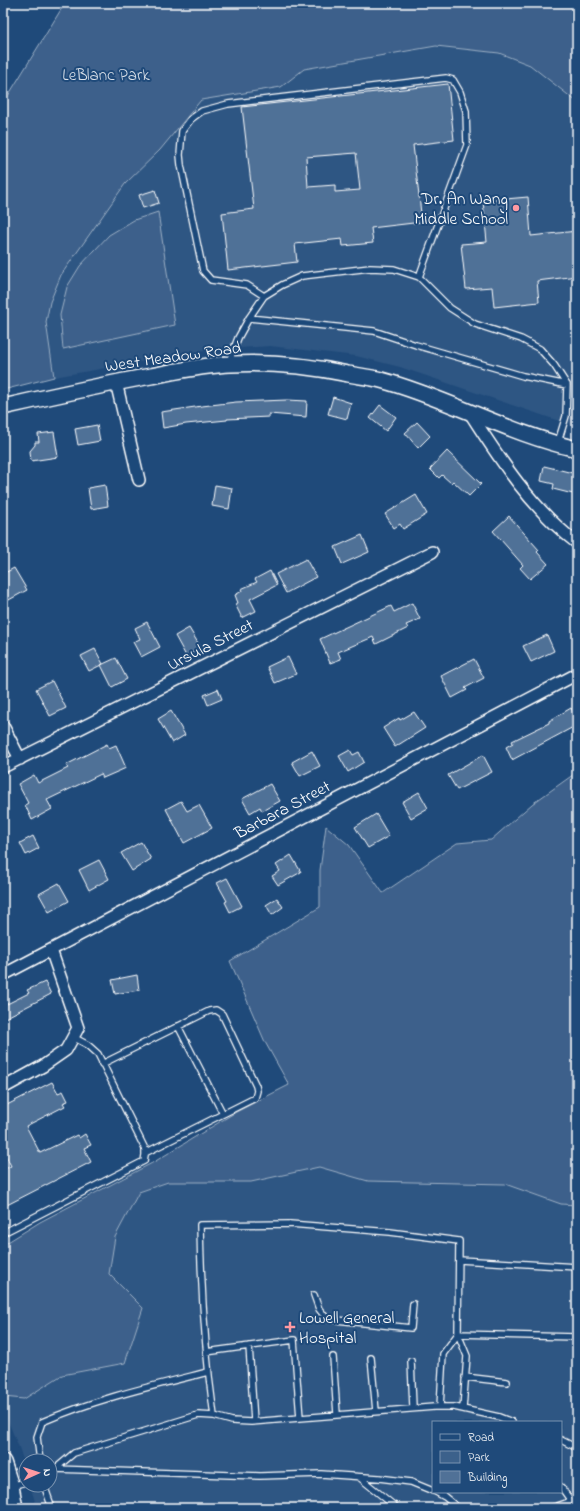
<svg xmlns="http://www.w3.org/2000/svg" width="580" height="1511" viewBox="0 0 580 1511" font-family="'Indie Flower',sans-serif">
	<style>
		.built { fill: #2e5683; fill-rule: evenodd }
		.green { fill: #3c618b; stroke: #9eb0c5 }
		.building { fill: #507197; stroke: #fff; fill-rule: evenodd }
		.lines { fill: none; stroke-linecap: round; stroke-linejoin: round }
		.lane-casing { stroke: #fff; stroke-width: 8 }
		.street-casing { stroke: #fff; stroke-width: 14 }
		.secondary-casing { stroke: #fff; stroke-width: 18 }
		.lane { stroke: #1f4a7a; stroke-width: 5.5 }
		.street { stroke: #1f4a7a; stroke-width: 11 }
		.secondary { stroke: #1f4a7a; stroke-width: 15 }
		.poi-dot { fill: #ff9aa2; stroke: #1f4a7a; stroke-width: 1.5 }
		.labels { text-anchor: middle; stroke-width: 4; stroke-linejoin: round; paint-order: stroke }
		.park-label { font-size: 17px; fill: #d8dfe8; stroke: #1f4a7a }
		.poi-label { font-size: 17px; fill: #fff; stroke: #1f4a7a; text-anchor: end }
		.street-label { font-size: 17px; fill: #fff; stroke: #1f4a7a }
	</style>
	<rect width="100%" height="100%" fill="#1f4a7a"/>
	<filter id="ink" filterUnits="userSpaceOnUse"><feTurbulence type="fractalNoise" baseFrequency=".025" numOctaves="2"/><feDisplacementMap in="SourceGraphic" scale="8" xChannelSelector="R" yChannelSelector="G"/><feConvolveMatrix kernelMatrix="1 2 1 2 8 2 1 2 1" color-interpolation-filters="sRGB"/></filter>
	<g filter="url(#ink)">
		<!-- built -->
		<path class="built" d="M 435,46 L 499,53 L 530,65 L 577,102 L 577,427 L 400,367 L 356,356 L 270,346 L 210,350 L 54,377 L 46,322 L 62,238 L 203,88 L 341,62 Z
			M 577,1058 L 577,1508 L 37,1508 L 30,1485 L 50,1485 L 50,1461 L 26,1461 L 26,1470 L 20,1450 L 3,1409 L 3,1245 L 293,1097 ZM 433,1422 L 561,1422 L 561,1492 L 433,1492 Z"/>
		<!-- green -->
		<path class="green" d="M 65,3 L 577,3 L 577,102 L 530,65 L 499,53 L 436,46 L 304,69 L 281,87 L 201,100 L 160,150 L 125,184 L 61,275 L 50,302 L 46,322 L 54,377 L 3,390 L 3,104 Z
			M 158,212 L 175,325 L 63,349 L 60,315 L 67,287 L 80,266 L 109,235 L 134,220 Z
			M 577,772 L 577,1205 L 561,1204 L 505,1184 L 368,1181 L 319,1167 L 251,1182 L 168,1182 L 139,1192 L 115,1237 L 109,1274 L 143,1308 L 125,1363 L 62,1375 L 24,1399 L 3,1397 L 3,1245 L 40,1222 L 154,1162 L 236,1112 L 289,1085 L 265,1042 L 230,961 L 320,907 L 320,870 L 326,826 L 349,845 L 383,893 L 457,843 L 491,840 L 532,804 Z"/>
		<!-- building -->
		<path class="building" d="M 448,84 L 454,140 L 413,145 L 422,222 L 371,228 L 373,243 L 343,246 L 342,239 L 295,244 L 297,262 L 228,270 L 222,213 L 254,209 L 242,107 ZM 356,153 L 360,190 L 335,192 L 335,185 L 308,187 L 306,157 Z
			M 155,190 L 159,203 L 143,208 L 139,195 Z
			M 528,197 L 531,236 L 577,231 L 577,276 L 537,281 L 539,302 L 494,307 L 492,287 L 466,289 L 461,244 L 487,242 L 483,201 Z
			M 333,397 L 351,403 L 347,419 L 328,414 Z
			M 287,400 L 307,401 L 306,417 L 269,414 L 269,417 L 227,419 L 227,420 L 186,424 L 163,428 L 161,412 L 202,406 L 236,402 Z
			M 380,405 L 396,417 L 386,431 L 370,418 Z
			M 417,422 L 430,436 L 418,448 L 405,433 Z
			M 97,425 L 100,441 L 78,445 L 75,429 Z
			M 54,432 L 58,457 L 31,461 L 30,451 L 35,445 L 35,442 L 39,442 L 38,434 Z
			M 447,451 L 481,484 L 469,496 L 453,481 L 451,483 L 442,475 L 439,478 L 430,469 Z
			M 544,466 L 577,474 L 577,495 L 553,489 L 554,484 L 541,481 Z
			M 105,485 L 108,506 L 91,509 L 88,488 Z
			M 215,485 L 232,488 L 229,509 L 212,506 Z
			M 416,495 L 427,514 L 403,529 L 400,524 L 394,528 L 385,514 Z
			M 509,516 L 539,550 L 537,552 L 548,564 L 530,579 L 520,568 L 523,565 L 493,531 Z
			M 362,535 L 369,552 L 342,564 L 335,547 Z
			M 306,559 L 316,577 L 286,593 L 276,574 Z
			M 14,568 L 27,590 L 7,601 L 3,594 L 3,574 Z
			M 270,571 L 277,585 L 250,599 L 256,611 L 242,618 L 235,604 L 238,603 L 235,595 L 242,591 L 241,589 L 257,582 L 255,579 Z
			M 412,603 L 420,619 L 406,625 L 408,628 L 376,644 L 373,637 L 338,652 L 341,659 L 330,663 L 320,639 L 391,606 L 394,612 Z
			M 147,622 L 160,647 L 141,657 L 133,642 L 140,639 L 135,628 Z
			M 189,628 L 201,648 L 186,656 L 175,636 Z
			M 547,635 L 554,651 L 531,662 L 523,646 Z
			M 95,649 L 103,664 L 89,671 L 81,656 Z
			M 288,657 L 296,674 L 275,683 L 267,667 Z
			M 116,658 L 127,679 L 112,687 L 101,665 Z
			M 474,659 L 484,678 L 465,688 L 467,690 L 452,698 L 441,676 Z
			M 52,681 L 66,708 L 50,716 L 36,689 Z
			M 218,689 L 222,699 L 208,705 L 204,695 Z
			M 571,708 L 573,711 L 577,708 L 577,725 L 512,760 L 506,747 L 513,743 L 512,741 L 549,723 L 549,721 Z
			M 171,711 L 185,735 L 172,743 L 158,719 Z
			M 414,712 L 425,728 L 395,747 L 383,728 L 399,718 L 400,720 Z
			M 107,744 L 109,748 L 116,745 L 126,768 L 103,778 L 101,774 L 47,800 L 52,809 L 32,820 L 25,805 L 28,803 L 18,784 L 34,775 L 38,783 L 68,768 L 66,765 Z
			M 350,750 L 353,755 L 359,752 L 364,762 L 348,772 L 339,756 Z
			M 312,751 L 320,766 L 300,776 L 292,762 Z
			M 483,755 L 492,772 L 457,790 L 448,775 Z
			M 270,784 L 280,801 L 262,811 L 260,807 L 250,813 L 242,799 Z
			M 419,792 L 428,808 L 411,818 L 402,802 Z
			M 181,801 L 187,811 L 199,805 L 212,828 L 184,843 L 166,809 Z
			M 376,814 L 389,836 L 368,848 L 355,827 Z
			M 33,836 L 39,848 L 26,855 L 20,843 Z
			M 141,842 L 151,859 L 132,871 L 121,853 Z
			M 291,855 L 301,872 L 278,885 L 272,876 L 280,871 L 276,865 Z
			M 99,860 L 109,879 L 89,890 L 79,870 Z
			M 227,878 L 242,906 L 230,912 L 225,902 L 227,901 L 217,883 Z
			M 59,883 L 69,901 L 49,912 L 39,894 Z
			M 277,898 L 283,907 L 272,915 L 266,905 Z
			M 137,975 L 139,990 L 115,994 L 112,980 Z
			M 45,982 L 51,994 L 3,1019 L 3,1006 L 29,993 L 27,990 Z
			M 52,1082 L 58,1093 L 63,1091 L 68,1101 L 63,1103 L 65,1106 L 26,1126 L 40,1153 L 77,1135 L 79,1138 L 85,1134 L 91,1145 L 84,1148 L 91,1162 L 3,1207 L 3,1170 L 11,1166 L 3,1150 L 3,1107 Z"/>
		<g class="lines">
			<!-- lane casing -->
			<g class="lane-casing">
				<path id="lane" d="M 264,296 L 247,285 L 211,280 L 203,271 L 181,165 L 180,155 L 182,131 L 191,119 L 202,111 L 228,104 L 446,78 L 453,80 L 460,92 L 466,111 L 467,145 L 419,277
					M 249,318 L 374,331 L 416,345 L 523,376 L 567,385
					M 229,362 L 238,338 L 249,318 L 264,296 L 282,285 L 302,276 L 370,268 L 394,269 L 419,277 L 450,308 L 475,324 L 521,339 L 540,349 L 554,365 L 567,385 L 566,416 L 558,442
					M 178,1026 L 223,1114
					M 102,1064 L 209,1011 L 216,1010 L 222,1014 L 256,1086 L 257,1091 L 255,1098 L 145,1153
					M 3,1233 L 144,1161 L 145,1155 L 145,1149 L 98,1054 L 88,1045 L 73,1037
					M 459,1260 L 577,1267
					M 314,1295 L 319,1309 L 327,1319 L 411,1328 L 413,1304
					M 458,1334 L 577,1337
					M 249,1346 L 254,1421
					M 206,1352 L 294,1340 L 300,1418
					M 333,1357 L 337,1414
					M 371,1358 L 376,1411
					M 411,1361 L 413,1407
					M 465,1377 L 507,1382
					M 440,1407 L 443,1354 L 458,1334
					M 214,1416 C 205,1352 201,1289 200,1225 L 290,1224 L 390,1232 L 459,1241 L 458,1334 L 467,1356 L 463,1409
					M 561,1440 L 577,1448
					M 40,1461 L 37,1437 L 42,1422 C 95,1399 152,1386 208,1372
					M 55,1469 L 74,1453 L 198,1415 L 214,1416 L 232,1421 L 251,1422 L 434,1407 L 454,1407 L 499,1417 L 512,1422
					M 50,1472 L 55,1469 L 260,1476 L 321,1474 L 379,1478 L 411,1482 L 433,1491
					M 359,1477 L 397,1508
					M 44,1485 L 52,1508
					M 11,1486 L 26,1482
					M 561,1487 L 571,1501
					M 436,1492 L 445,1497 L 458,1508
					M 552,1508 L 577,1499"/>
			</g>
			<!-- street casing -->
			<g class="street-casing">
				<path id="street" d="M 116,382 L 139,480
					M 470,413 C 500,460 532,509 577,543
					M 3,726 L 20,759
					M 3,767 L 432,552
					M 3,975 L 577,674
					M 3,1088 L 43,1066 L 66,1050 L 78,1028 L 51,950"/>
			</g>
			<!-- secondary casing -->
			<g class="secondary-casing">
				<path id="secondary" d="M 3,407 C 52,396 101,385 151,376 C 177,371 204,365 231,364 C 271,362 310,366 348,374 C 359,376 370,377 381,380 C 448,398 509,434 577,449
					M 3,1462 L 11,1486 L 15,1508"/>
			</g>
			<!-- lane -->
			<use href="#lane" class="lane"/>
			<!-- street -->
			<use href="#street" class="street"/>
			<!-- secondary -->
			<use href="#secondary" class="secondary"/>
		</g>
	</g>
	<!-- markers -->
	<g class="poi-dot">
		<circle cx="516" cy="208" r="4"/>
		<path d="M288 1321h4v4h4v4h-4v4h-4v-4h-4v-4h4z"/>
	</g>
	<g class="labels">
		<!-- park labels -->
		<g class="park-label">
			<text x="106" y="80">LeBlanc Park</text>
		</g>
		<!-- poi labels -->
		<g class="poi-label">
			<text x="508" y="204">Dr. An Wang<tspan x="508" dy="20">Middle School</tspan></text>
			<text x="299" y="1323" text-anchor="start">Lowell General<tspan x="299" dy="20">Hospital</tspan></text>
		</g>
		<!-- street labels -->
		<g class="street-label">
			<text transform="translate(173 356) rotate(-8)" y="6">West Meadow Road</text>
			<text transform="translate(210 644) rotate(-27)" y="6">Ursula Street</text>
			<text transform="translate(282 809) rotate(-28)" y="6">Barbara Street</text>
		</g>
	</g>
	<!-- margin -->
	<rect width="580" height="1511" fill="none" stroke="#1f4a7a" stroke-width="16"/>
	<rect x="8" y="8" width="564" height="1495" fill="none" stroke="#fff" stroke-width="1.5" filter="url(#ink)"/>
	<!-- legend -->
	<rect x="432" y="1421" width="130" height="72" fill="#1f4a7a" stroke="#7992af"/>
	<rect x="440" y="1434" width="20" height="6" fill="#1f4a7a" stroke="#7992af"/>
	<text x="468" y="1441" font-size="12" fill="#ffffff">Road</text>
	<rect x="440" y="1451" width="20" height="12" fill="#3c618b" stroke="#7992af"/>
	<text x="468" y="1461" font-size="12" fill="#ffffff">Park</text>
	<rect x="440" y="1471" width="20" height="12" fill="#507197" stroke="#7992af"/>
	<text x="468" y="1481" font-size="12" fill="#ffffff">Building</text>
	<!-- north arrow -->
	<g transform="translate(38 1473) rotate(87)"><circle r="19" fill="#1f4a7a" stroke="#7992af"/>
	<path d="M0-3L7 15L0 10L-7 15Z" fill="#ff9aa2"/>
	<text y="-6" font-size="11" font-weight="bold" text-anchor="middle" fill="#ffffff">N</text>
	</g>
</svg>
